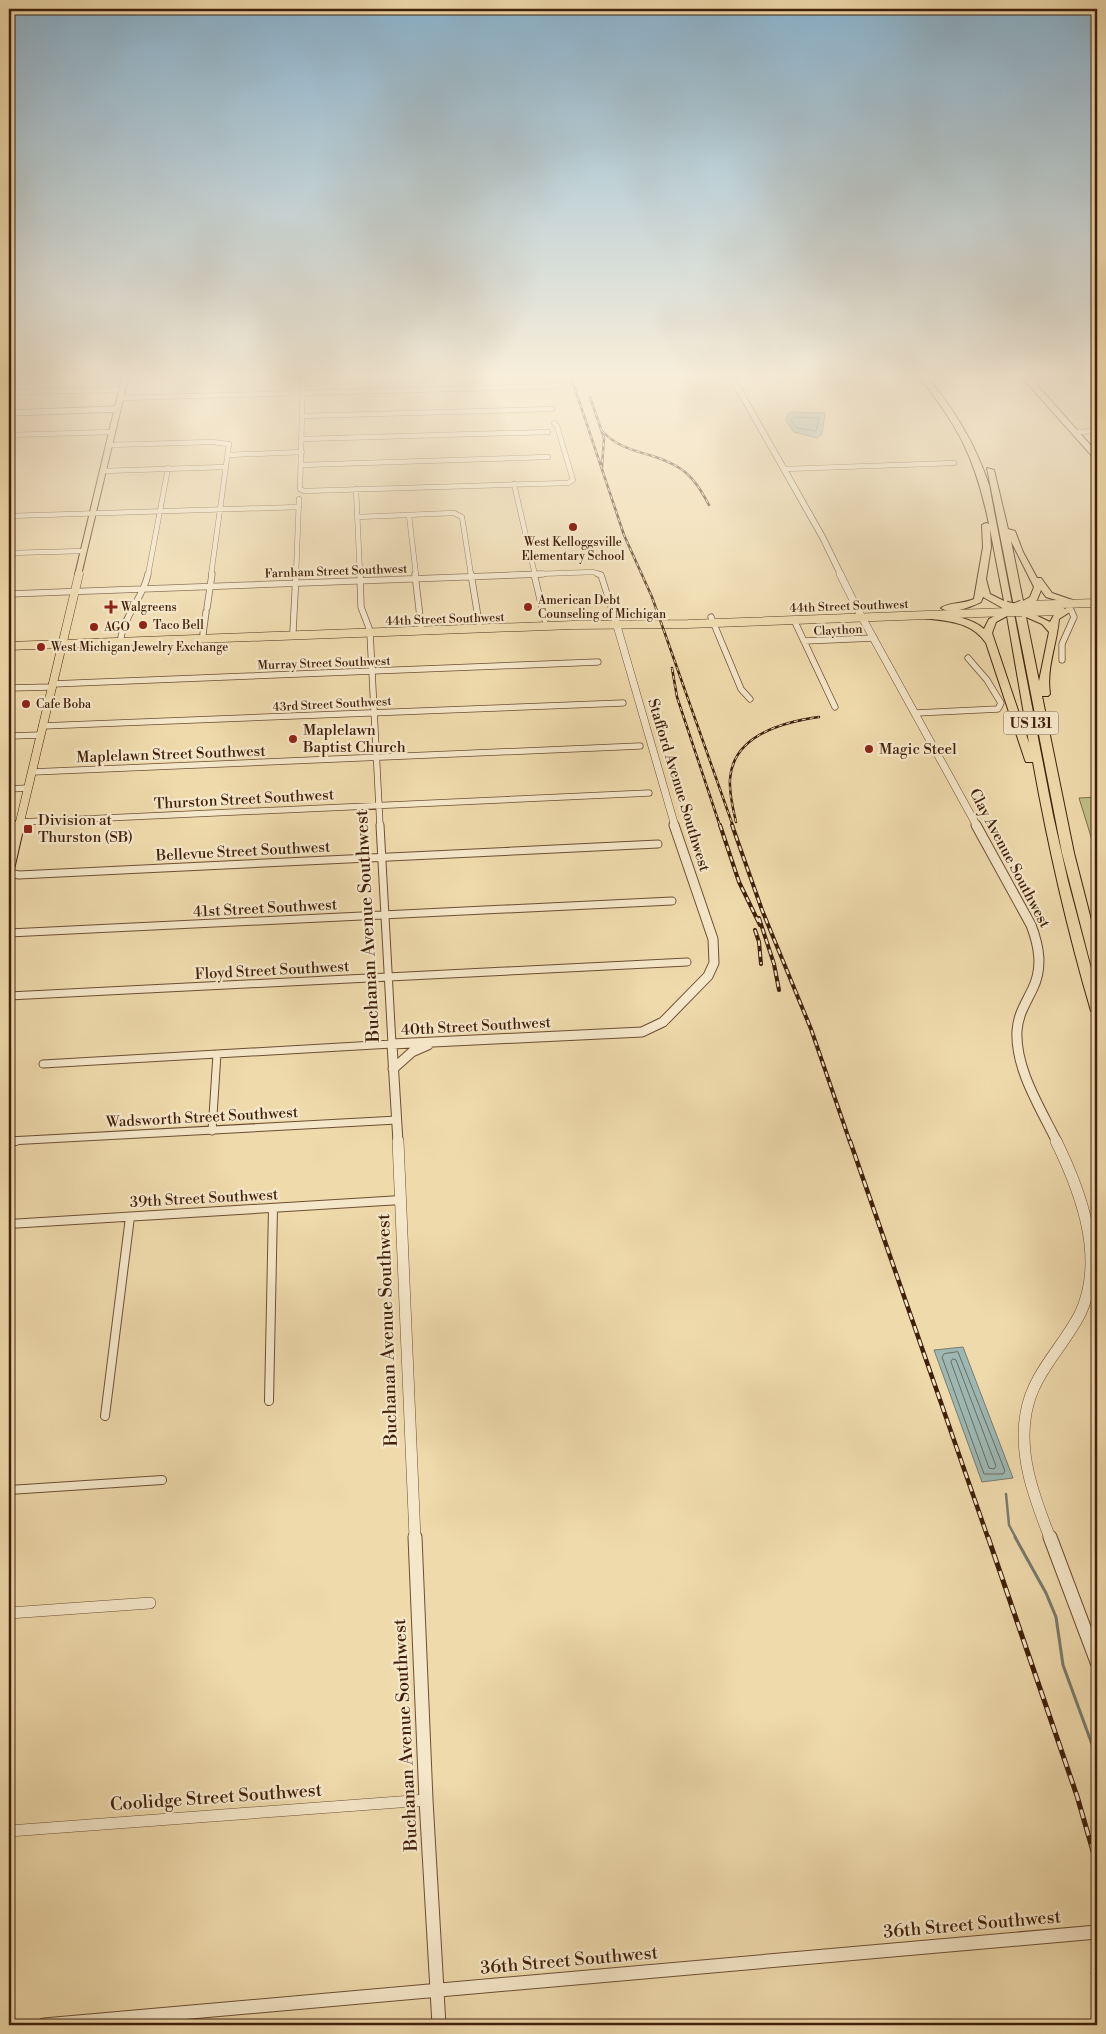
<svg xmlns="http://www.w3.org/2000/svg" width="1106" height="2034" viewBox="0 0 1106 2034" font-family="'Libre Bodoni',serif">
	<style>
		.green { fill: #bebe86; stroke: #7f6f48 }
		.water { fill: #9db8b3; stroke: #787b70 }
		.lines { fill: none; stroke-linecap: round; stroke-linejoin: round }
		.shore { stroke: #6e6c5f; stroke-width: 1 }
		.stream-far1 { stroke: #787b70; stroke-width: 2.5 }
		.stream { stroke: #787b70; stroke-width: 3 }
		.minor-far4-casing { stroke: #6c4e33; stroke-width: 5.5 }
		.minor-far3-casing { stroke: #6c4e33; stroke-width: 7 }
		.minor-far2-casing { stroke: #6c4e33; stroke-width: 9 }
		.minor-far1-casing { stroke: #6c4e33; stroke-width: 10 }
		.minor-casing { stroke: #6c4e33; stroke-width: 12 }
		.tertiary-far4-casing { stroke: #6c4e33; stroke-width: 7 }
		.tertiary-far3-casing { stroke: #6c4e33; stroke-width: 8 }
		.tertiary-far2-casing { stroke: #6c4e33; stroke-width: 11 }
		.tertiary-far1-casing { stroke: #6c4e33; stroke-width: 12 }
		.tertiary-casing { stroke: #6c4e33; stroke-width: 15 }
		.secondary-casing { stroke: #40200b; stroke-width: 8 }
		.primary-far2-casing { stroke: #40200b; stroke-width: 8 }
		.primary-far1-casing { stroke: #40200b; stroke-width: 9 }
		.primary-casing { stroke: #40200b; stroke-width: 12 }
		.motorway-casing { stroke: #40200b; stroke-width: 2 }
		.minor-far4 { stroke: #f5e7c9; stroke-width: 4.5 }
		.minor-far3 { stroke: #f5e7c9; stroke-width: 5.5 }
		.minor-far2 { stroke: #f5e7c9; stroke-width: 7 }
		.minor-far1 { stroke: #f5e7c9; stroke-width: 8 }
		.minor { stroke: #f5e7c9; stroke-width: 11 }
		.tertiary-far4 { stroke: #f5e7c9; stroke-width: 5.5 }
		.tertiary-far3 { stroke: #f5e7c9; stroke-width: 7 }
		.tertiary-far2 { stroke: #f5e7c9; stroke-width: 9 }
		.tertiary-far1 { stroke: #f5e7c9; stroke-width: 11 }
		.tertiary { stroke: #f5e7c9; stroke-width: 13 }
		.secondary { stroke: #f5e7c9; stroke-width: 6 }
		.primary-far2 { stroke: #efdaac; stroke-width: 6 }
		.primary-far1 { stroke: #efdaac; stroke-width: 8 }
		.primary { stroke: #efdaac; stroke-width: 10 }
		.motorway { fill: #efdaac; fill-rule: evenodd }
		.rail-far3-casing { stroke: #40200b; stroke-width: 2.5 }
		.rail-far2-casing { stroke: #40200b; stroke-width: 4 }
		.rail-far1-casing { stroke: #40200b; stroke-width: 4.5 }
		.rail-casing { stroke: #40200b; stroke-width: 5 }
		.rail-far3 { stroke: #f5e7c9; stroke-width: 1; stroke-dasharray: 4; stroke-linecap: butt }
		.rail-far2 { stroke: #f5e7c9; stroke-width: 2; stroke-dasharray: 5.5; stroke-linecap: butt }
		.rail-far1 { stroke: #f5e7c9; stroke-width: 2.5; stroke-dasharray: 7; stroke-linecap: butt }
		.rail { stroke: #f5e7c9; stroke-width: 3; stroke-dasharray: 9; stroke-linecap: butt }
		.primary-bridge-casing { stroke: #40200b; stroke-width: 9; stroke-linecap: butt }
		.motorway-bridge-casing { stroke: #40200b; stroke-width: 11; stroke-linecap: butt }
		.primary-bridge { stroke: #efdaac; stroke-width: 8 }
		.motorway-bridge { stroke: #efdaac; stroke-width: 9 }
		.poi-dot { fill: #8f2418; stroke: #f5e7c9; stroke-width: 2 }
		.labels { text-anchor: middle; stroke-width: 4.5; stroke-linejoin: round; paint-order: stroke }
		.far-poi-label { font-size: 12px; fill: #40200b; stroke: #f5e7c9; text-anchor: start }
		.far-street-label { font-size: 12px; fill: #40200b; stroke: #f5e7c9 }
		.shield { fill: #f5e7c9; stroke: #765c44; stroke-width: 1 }
		.shield-label { font-size: 14px; font-weight: bold; fill: #40200b }
		.poi-label { font-size: 15px; fill: #40200b; stroke: #f5e7c9; text-anchor: start }
		.street-label { font-size: 15px; fill: #40200b; stroke: #f5e7c9 }
		.near-street-label { font-size: 18px; fill: #40200b; stroke: #f5e7c9 }
	</style>
	<rect width="100%" height="100%" fill="#efdaac"/>
	<filter id="stains"><feTurbulence type="fractalNoise" baseFrequency=".004" numOctaves="4"/><feColorMatrix values="0 0 0 0 .2 0 0 0 0 .09 0 0 0 0 .02 0 0 0 .5 -.17"/></filter>
	<radialGradient id="worn" r=".72"><stop offset=".6" stop-color="#630" stop-opacity="0"/><stop offset="1" stop-color="#630" stop-opacity=".3"/></radialGradient>
	<!-- green -->
	<path class="green" d="M 1097,797 L 1097,856 L 1079,798 Z"/>
	<!-- water -->
	<path class="water" d="M 789,412 L 825,413 L 822,434 L 817,438 L 794,432 L 785,420 Z
		M 963,1347 L 1013,1478 L 982,1482 L 934,1350 Z"/>
	<g class="lines">
		<!-- shore -->
		<path class="shore" d="M 794,417 L 819,418 L 816,431 L 797,428 L 791,420 Z
			M 958,1352 L 1005,1471 L 1003,1474 L 984,1474 L 942,1357 L 944,1354 Z
			M 953,1359 L 956,1360 L 996,1466 L 994,1469 L 989,1468 L 951,1362 Z"/>
		<!-- stream-far1 -->
		<path class="stream-far1" d="M 1006,1494 L 1009,1525 L 1016,1538"/>
		<!-- stream -->
		<path class="stream" d="M 1015,1537 L 1046,1593 L 1056,1617 L 1063,1665 L 1097,1758
			M 1092,1973 L 1097,1987"/>
		<!-- minor-far4 casing -->
		<g class="minor-far4-casing">
			<path id="minor-far4" d="M 303,374 L 300,489 L 304,491 L 568,483 L 573,480 L 557,426 L 554,423
				M 125,378 L 257,374
				M 1029,381 L 1097,378
				M 9,392 L 122,390
				M 120,398 L 563,386
				M 302,416 L 552,409
				M 1076,432 L 1097,431
				M 9,435 L 112,432
				M 302,439 L 548,432
				M 109,445 L 212,442 L 229,444 L 211,575
				M 228,455 L 302,452
				M 301,465 L 548,457
				M 785,469 L 954,463
				M 103,471 L 225,467
				M 514,484 L 535,575
				M 356,489 L 360,575
				M 409,515 L 416,575
				M 9,516 L 299,507
				M 358,517 L 454,513 L 462,517 L 471,575
				M 9,553 L 84,551
				M 148,575 L 168,468
				M 296,575 L 299,499
				M 510,575 L 593,572 L 601,575"/>
		</g>
		<!-- minor-far3 casing -->
		<g class="minor-far3-casing">
			<path id="minor-far3" d="M 360,574 L 361,607 L 369,628
				M 415,574 L 421,626
				M 471,574 L 479,623
				M 534,574 L 545,620
				M 598,574 L 601,575 L 615,619
				M 9,594 L 543,574
				M 207,608 L 212,574
				M 711,617 L 741,689 L 750,699
				M 794,620 L 835,707
				M 293,631 L 296,574
				M 370,633 L 380,826
				M 203,634 L 206,612
				M 121,637 C 125,614 144,596 148,574
				M 804,641 L 874,638
				M 1062,660 L 1062,644 L 1074,617 L 1071,610
				M 52,684 L 598,662
				M 9,688 L 51,687
				M 916,713 L 998,709 L 1001,703 L 987,680 L 968,658
				M 42,726 L 623,703
				M 9,736 L 41,735
				M 32,772 L 640,746
				M 9,789 L 28,788
				M 20,822 L 649,793"/>
		</g>
		<!-- minor-far2 casing -->
		<g class="minor-far2-casing">
			<path id="minor-far2" d="M 9,873 L 19,875 L 658,844
				M 9,933 L 672,901
				M 9,996 L 687,962
				M 43,1064 L 392,1044 L 380,825
				M 212,1131 L 217,1054
				M 9,1141 L 397,1120"/>
		</g>
		<!-- minor-far1 casing -->
		<g class="minor-far1-casing">
			<path id="minor-far1" d="M 9,1141 L 16,1141
				M 9,1224 L 401,1200
				M 269,1401 L 273,1208
				M 105,1416 L 130,1217
				M 9,1490 L 162,1480"/>
		</g>
		<!-- minor casing -->
		<g class="minor-casing">
			<path id="minor" d="M 9,1613 L 150,1603
				M 9,1831 L 426,1800"/>
		</g>
		<!-- tertiary-far4 casing -->
		<g class="tertiary-far4-casing">
			<path id="tertiary-far4" d="M 730,374 L 823,538 L 841,575
				M 9,413 L 117,409"/>
		</g>
		<!-- tertiary-far3 casing -->
		<g class="tertiary-far3-casing">
			<path id="tertiary-far3" d="M 840,574 L 859,612 L 977,826
				M 615,619 L 675,826"/>
		</g>
		<!-- tertiary-far2 casing -->
		<g class="tertiary-far2-casing">
			<path id="tertiary-far2" d="M 976,825 L 1031,925 C 1039,946 1043,967 1033,988 C 1026,1003 1018,1014 1017,1031 C 1015,1069 1041,1109 1057,1142
				M 393,1069 L 412,1052 L 428,1045
				M 398,1142 L 392,1044 L 642,1032 L 663,1022 L 708,976 L 714,963 L 713,939 L 674,825"/>
		</g>
		<!-- tertiary-far1 casing -->
		<g class="tertiary-far1-casing">
			<path id="tertiary-far1" d="M 398,1141 L 415,1538
				M 1050,1538 C 1035,1499 1018,1456 1026,1413 C 1033,1373 1062,1349 1080,1314 C 1106,1259 1081,1192 1056,1141"/>
		</g>
		<!-- tertiary casing -->
		<g class="tertiary-casing">
			<path id="tertiary" d="M 415,1537 L 426,1800 L 439,2025
				M 1050,1537 L 1097,1662
				M 44,2025 L 1097,1932"/>
		</g>
		<!-- secondary casing -->
		<g class="secondary-casing">
			<path id="secondary" d="M 1023,374 L 1097,457"/>
		</g>
		<!-- primary-far2 casing -->
		<g class="primary-far2-casing">
			<path id="primary-far2" d="M 78,575 L 126,374"/>
		</g>
		<!-- primary-far1 casing -->
		<g class="primary-far1-casing">
			<path id="primary-far1" d="M 1022,605 L 1097,603
				M 1028,612 L 1061,611
				M 9,646 L 573,625 L 688,624 L 1007,612
				M 19,826 L 79,574"/>
		</g>
		<!-- primary casing -->
		<g class="primary-casing">
			<path id="primary" d="M 9,869 L 19,825"/>
		</g>
		<!-- motorway casing -->
		<g class="motorway-casing">
			<path id="motorway" d="M 917,374 L 924,374 C 953,407 975,443 989,485 L 1053,815 L 1068,881 L 1097,991 L 1097,1015 L 1091,1011 C 1067,929 1048,846 1033,762 L 1026,762 L 1025,760 L 986,643 C 971,621 947,621 923,618 L 919,615 L 923,612 C 943,615 968,615 984,629 L 989,619 L 1006,610 L 983,597 L 981,602 C 971,607 950,615 941,608 C 949,602 964,604 974,599 L 983,547 L 982,525 L 986,523 L 989,524 C 975,457 959,427 917,374 ZM 990,529 L 1004,601 L 990,594 L 986,579 L 991,547 ZM 1007,616 L 1029,743 L 992,633 L 996,622 Z
				M 987,468 L 994,470 L 1008,529 L 1015,531 L 1023,552 L 1037,578 L 1041,578 L 1052,593 L 1081,603 L 1077,606 L 1046,597 L 1041,590 L 1037,600 L 1024,607 L 1025,610 L 1050,622 L 1055,613 L 1069,607 L 1073,610 L 1059,619 C 1057,644 1046,668 1050,694 L 1048,696 L 1042,696 L 1074,853 L 1097,943 L 1097,969 L 1091,965 L 1062,853 ZM 1011,541 L 1034,587 L 1030,597 L 1023,601 ZM 1026,617 L 1042,624 L 1049,632 L 1039,681 Z"/>
		</g>
		<!-- minor-far4 -->
		<use href="#minor-far4" class="minor-far4"/>
		<!-- minor-far3 -->
		<use href="#minor-far3" class="minor-far3"/>
		<!-- minor-far2 -->
		<use href="#minor-far2" class="minor-far2"/>
		<!-- minor-far1 -->
		<use href="#minor-far1" class="minor-far1"/>
		<!-- minor -->
		<use href="#minor" class="minor"/>
		<!-- tertiary-far4 -->
		<use href="#tertiary-far4" class="tertiary-far4"/>
		<!-- tertiary-far3 -->
		<use href="#tertiary-far3" class="tertiary-far3"/>
		<!-- tertiary-far2 -->
		<use href="#tertiary-far2" class="tertiary-far2"/>
		<!-- tertiary-far1 -->
		<use href="#tertiary-far1" class="tertiary-far1"/>
		<!-- tertiary -->
		<use href="#tertiary" class="tertiary"/>
		<!-- secondary -->
		<use href="#secondary" class="secondary"/>
		<!-- primary-far2 -->
		<use href="#primary-far2" class="primary-far2"/>
		<!-- primary-far1 -->
		<use href="#primary-far1" class="primary-far1"/>
		<!-- primary -->
		<use href="#primary" class="primary"/>
		<!-- motorway -->
		<use href="#motorway" class="motorway"/>
		<!-- rail-far3 casing -->
		<g class="rail-far3-casing">
			<path id="rail-far3" d="M 570,374 L 624,535 L 652,597 L 733,826
				M 590,397 L 604,438 L 602,467
				M 602,431 C 624,455 655,451 681,469 C 694,478 702,492 709,505
				M 672,668 L 677,697 L 720,826
				M 736,822 C 733,808 729,794 730,779 C 733,735 783,722 819,717"/>
		</g>
		<!-- rail-far2 casing -->
		<g class="rail-far2-casing">
			<path id="rail-far2" d="M 720,825 L 739,882 L 760,925
				M 732,825 L 762,910 L 811,1029 L 850,1142
				M 759,918 L 774,964 L 779,990
				M 755,930 L 759,942 L 761,964"/>
		</g>
		<!-- rail-far1 casing -->
		<g class="rail-far1-casing">
			<path id="rail-far1" d="M 850,1141 L 988,1538"/>
		</g>
		<!-- rail casing -->
		<g class="rail-casing">
			<path id="rail" d="M 988,1537 L 1077,1796 L 1097,1865"/>
		</g>
		<!-- rail-far3 -->
		<use href="#rail-far3" class="rail-far3"/>
		<!-- rail-far2 -->
		<use href="#rail-far2" class="rail-far2"/>
		<!-- rail-far1 -->
		<use href="#rail-far1" class="rail-far1"/>
		<!-- rail -->
		<use href="#rail" class="rail"/>
		<!-- primary-bridge casing -->
		<g class="primary-bridge-casing">
			<path id="primary-bridge" d="M 1007,612 L 1022,612"/>
		</g>
		<!-- motorway-bridge casing -->
		<g class="motorway-bridge-casing">
			<path id="motorway-bridge" d="M 1006,606 L 1014,608 L 1022,605"/>
		</g>
		<!-- primary-bridge -->
		<use href="#primary-bridge" class="primary-bridge"/>
		<!-- motorway-bridge -->
		<use href="#motorway-bridge" class="motorway-bridge"/>
	</g>
	<!-- sky -->
	<linearGradient id="sky" x2="0" y2="1"><stop stop-color="#8ab6d3"/><stop offset="0.57" stop-color="#f8eeda"/><stop offset="1" stop-color="#f8eeda" stop-opacity="0"/></linearGradient>
	<rect width="1106" height="659" fill="url(#sky)"/>
	<!-- markers -->
	<g class="poi-dot">
		<circle cx="573" cy="527" r="5"/>
		<path d="M108.5 599.5h5v5h5v5h-5v5h-5v-5h-5v-5h5z"/>
		<circle cx="528" cy="607" r="5"/>
		<circle cx="143" cy="625" r="5"/>
		<circle cx="94" cy="627" r="5"/>
		<circle cx="41" cy="647" r="5"/>
		<circle cx="26" cy="704" r="5"/>
		<circle cx="293" cy="739" r="5"/>
		<circle cx="869" cy="749" r="5"/>
		<rect x="23" y="824" width="10" height="10" rx="2.5"/>
	</g>
	<g class="labels">
		<!-- far-poi labels -->
		<g class="far-poi-label">
			<text x="573" y="546" text-anchor="middle">West Kelloggsville<tspan x="573" dy="14">Elementary School</tspan></text>
			<text x="538" y="604">American Debt<tspan x="538" dy="14">Counseling of Michigan</tspan></text>
			<text x="121" y="611">Walgreens</text>
			<text x="153" y="629">Taco Bell</text>
			<text x="104" y="631">AGO</text>
			<text x="51" y="651">West Michigan Jewelry Exchange</text>
			<text x="36" y="708">Cafe Boba</text>
		</g>
		<!-- far-street labels -->
		<g class="far-street-label">
			<text transform="translate(336 571) rotate(-2)" y="4">Farnham Street Southwest</text>
			<text transform="translate(849 606) rotate(-2)" y="4">44th Street Southwest</text>
			<text transform="translate(445 619) rotate(-2)" y="4">44th Street Southwest</text>
			<text transform="translate(838 630) rotate(-3)" y="4">Claython</text>
			<text transform="translate(324 663) rotate(-2)" y="4">Murray Street Southwest</text>
			<text transform="translate(332 704) rotate(-3)" y="4">43rd Street Southwest</text>
		</g>
		<!-- shield labels -->
		<rect class="shield" x="1003.5" y="711.5" width="55" height="23" rx="4"/>
		<g class="shield-label">
			<text x="1031" y="728">US 131</text>
		</g>
		<!-- poi labels -->
		<g class="poi-label">
			<text x="303" y="735">Maplelawn<tspan x="303" dy="17">Baptist Church</tspan></text>
			<text x="879" y="754">Magic Steel</text>
			<text x="38" y="825">Division at<tspan x="38" dy="17">Thurston (SB)</tspan></text>
		</g>
		<!-- street labels -->
		<g class="street-label">
			<text transform="translate(171 754) rotate(-2)" y="5">Maplelawn Street Southwest</text>
			<text transform="translate(679 785) rotate(73)" y="5">Stafford Avenue Southwest</text>
			<text transform="translate(244 799) rotate(-3)" y="5">Thurston Street Southwest</text>
			<text transform="translate(243 851) rotate(-3)" y="5">Bellevue Street Southwest</text>
			<text transform="translate(1010 858) rotate(62)" y="5">Clay Avenue Southwest</text>
			<text transform="translate(265 908) rotate(-3)" y="5">41st Street Southwest</text>
			<text transform="translate(272 970) rotate(-3)" y="5">Floyd Street Southwest</text>
			<text transform="translate(476 1026) rotate(-3)" y="5">40th Street Southwest</text>
			<text transform="translate(202 1117) rotate(-3)" y="5">Wadsworth Street Southwest</text>
			<text transform="translate(204 1198) rotate(-3)" y="5">39th Street Southwest</text>
		</g>
		<!-- near-street labels -->
		<g class="near-street-label">
			<text transform="translate(367 926) rotate(-93)" y="6">Buchanan Avenue Southwest</text>
			<text transform="translate(387 1330) rotate(-92)" y="6">Buchanan Avenue Southwest</text>
			<text transform="translate(405 1735) rotate(-93)" y="6">Buchanan Avenue Southwest</text>
			<text transform="translate(216 1797) rotate(-4)" y="6">Coolidge Street Southwest</text>
			<text transform="translate(972 1924) rotate(-5)" y="6">36th Street Southwest</text>
			<text transform="translate(569 1960) rotate(-5)" y="6">36th Street Southwest</text>
		</g>
	</g>
	<!-- margin -->
	<rect width="1106" height="2034" fill="none" stroke="#efdaac" stroke-width="30"/>
	<rect x="10" y="10" width="1086" height="2014" fill="none" stroke="#40200b" stroke-width="2.5"/>
	<rect x="15" y="15" width="1076" height="2004" fill="none" stroke="#40200b"/>
	<rect width="100%" height="100%" filter="url(#stains)"/>
	<rect width="100%" height="100%" fill="url(#worn)"/>
</svg>
